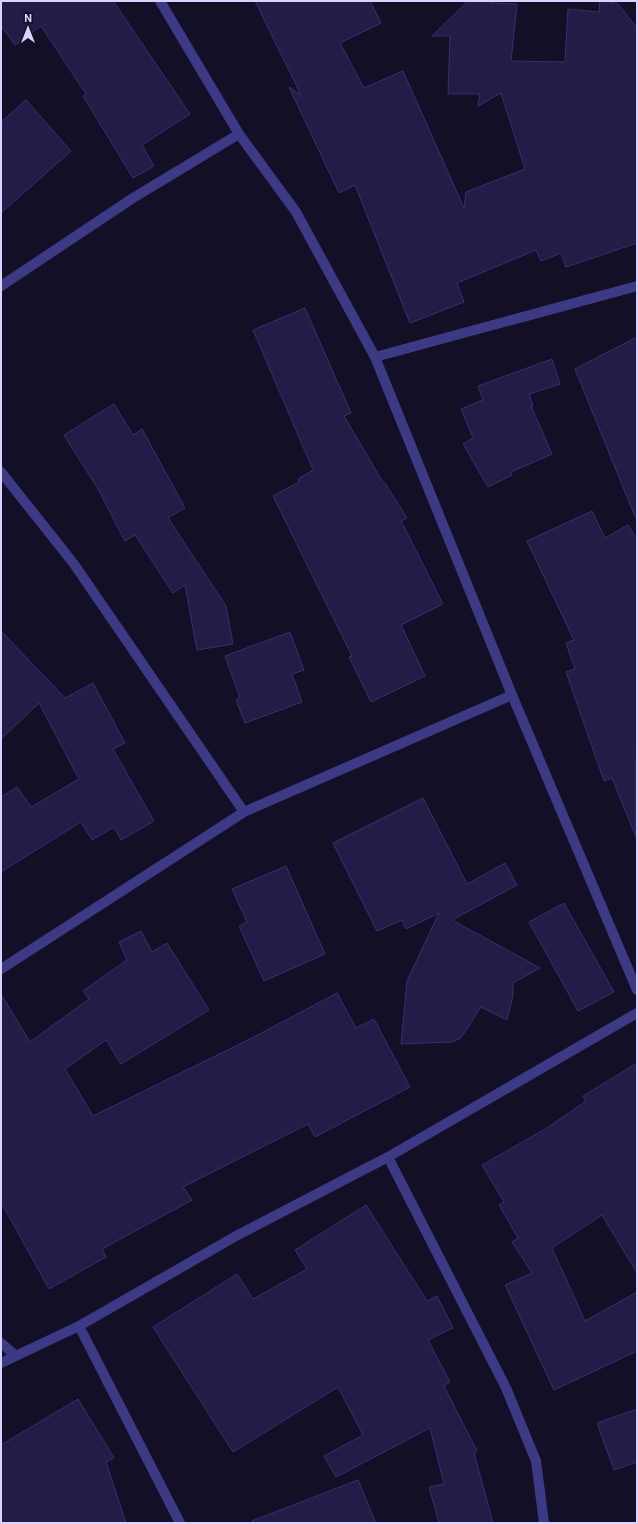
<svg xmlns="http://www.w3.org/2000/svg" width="638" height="1524" viewBox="0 0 638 1524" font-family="Roboto,sans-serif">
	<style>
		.building { fill: #241b47; stroke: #3b2d73 }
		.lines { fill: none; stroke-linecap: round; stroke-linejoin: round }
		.street { stroke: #3d3a85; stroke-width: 10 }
	</style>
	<rect width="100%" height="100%" fill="#130f26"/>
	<!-- building -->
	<path class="building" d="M 1,1 L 113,1 L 190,114 L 142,145 L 154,166 L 133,178 L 83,96 L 86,94 L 41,26 L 15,45 L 1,26 Z
		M 255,1 L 370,1 L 381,23 L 340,43 L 364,88 L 403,71 L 464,208 L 466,192 L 525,169 L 501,93 L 478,106 L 480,94 L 448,94 L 450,36 L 432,36 L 468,1 L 491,1 L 491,3 L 517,4 L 511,61 L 565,62 L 568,9 L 599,12 L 600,1 L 607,1 L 618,4 L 637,28 L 637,243 L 566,267 L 561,253 L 541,261 L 536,250 L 457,283 L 464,302 L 410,323 L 355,185 L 339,193 L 289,87 L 301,95 Z
		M 26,100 L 71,151 L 1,213 L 1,122 Z
		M 305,308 L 351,413 L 344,416 L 384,484 L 385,483 L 407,518 L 401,521 L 443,604 L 401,625 L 425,676 L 371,702 L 349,657 L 352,656 L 273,496 L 299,482 L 298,479 L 313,470 L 253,330 Z
		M 637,337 L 637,519 L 636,519 L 575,369 Z
		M 552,359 L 560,384 L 529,394 L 533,406 L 531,406 L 552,454 L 511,472 L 512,475 L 488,487 L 463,444 L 473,438 L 461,409 L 483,400 L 478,386 Z
		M 114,404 L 133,435 L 142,429 L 185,508 L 168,518 L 226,606 L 233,644 L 197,650 L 185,585 L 173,593 L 135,535 L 125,541 L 98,489 L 64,435 Z
		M 592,511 L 605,538 L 628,525 L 637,539 L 636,837 L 612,778 L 604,781 L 566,672 L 575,669 L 566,643 L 574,640 L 527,541 Z
		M 1,631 L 65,698 L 93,683 L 125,743 L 113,749 L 154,821 L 121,840 L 114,827 L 92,840 L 81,822 L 1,872 L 1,797 L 17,787 L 31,807 L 79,779 L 39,703 L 1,739 Z
		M 290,632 L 304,670 L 292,674 L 302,702 L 245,723 L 236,700 L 240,698 L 225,656 Z
		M 423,798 L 467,884 L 505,863 L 517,885 L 452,920 L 540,968 L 513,983 L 513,995 L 507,1020 L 481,1007 L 461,1038 L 452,1042 L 401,1044 L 407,981 L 439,913 L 406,929 L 402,920 L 377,931 L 333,843 Z
		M 286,866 L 325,954 L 264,981 L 239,926 L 247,922 L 232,889 Z
		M 564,903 L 614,992 L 578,1011 L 529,922 Z
		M 141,931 L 152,952 L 167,943 L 209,1010 L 121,1064 L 106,1040 L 65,1069 L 93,1116 L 252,1038 L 337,993 L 356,1028 L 374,1019 L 410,1087 L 315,1137 L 308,1124 L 183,1187 L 192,1200 L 102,1249 L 106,1257 L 49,1289 L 1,1202 L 1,994 L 30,1042 L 89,999 L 83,991 L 127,960 L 119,942 Z
		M 637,1063 L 637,1273 L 602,1215 L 552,1248 L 585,1321 L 637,1292 L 637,1351 L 554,1390 L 505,1285 L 532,1273 L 512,1242 L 518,1238 L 499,1205 L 504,1202 L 482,1165 L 547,1128 L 586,1101 L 583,1096 Z
		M 366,1205 L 427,1301 L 437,1296 L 453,1328 L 428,1340 L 450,1382 L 444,1386 L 477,1451 L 474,1453 L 493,1523 L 439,1523 L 429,1487 L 444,1484 L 430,1428 L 336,1477 L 324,1456 L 363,1435 L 338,1387 L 233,1452 L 153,1327 L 237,1274 L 253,1299 L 307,1269 L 295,1250 Z
		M 78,1399 L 114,1458 L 106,1462 L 126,1523 L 1,1523 L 1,1445 Z
		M 637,1409 L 637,1462 L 614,1470 L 597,1423 Z
		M 358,1480 L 376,1523 L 252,1523 L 252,1521 Z"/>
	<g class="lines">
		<!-- street -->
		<path class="street" d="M 160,1 L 239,134 L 296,212 L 375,357 L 512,695 L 637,990
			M 1,286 L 133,198 L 239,134
			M 375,357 L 637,286
			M 1,472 L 74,564 L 244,812
			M 1,969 L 244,812 L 512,695
			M 388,1157 L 506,1388 L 536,1461 L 544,1523
			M 79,1326 L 180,1523
			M 1,1343 L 15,1355
			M 1,1363 L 79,1326 L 236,1236 L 388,1157 L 637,1013"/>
	</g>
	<!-- border -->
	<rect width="638" height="1524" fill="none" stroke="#d9d4ff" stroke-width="4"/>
	<!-- north arrow -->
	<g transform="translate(28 28)" stroke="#130f26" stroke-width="3" paint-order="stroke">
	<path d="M0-3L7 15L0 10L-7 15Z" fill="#d9d4ff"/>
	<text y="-6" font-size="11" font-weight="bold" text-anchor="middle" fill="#d9d4ff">N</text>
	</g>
</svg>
